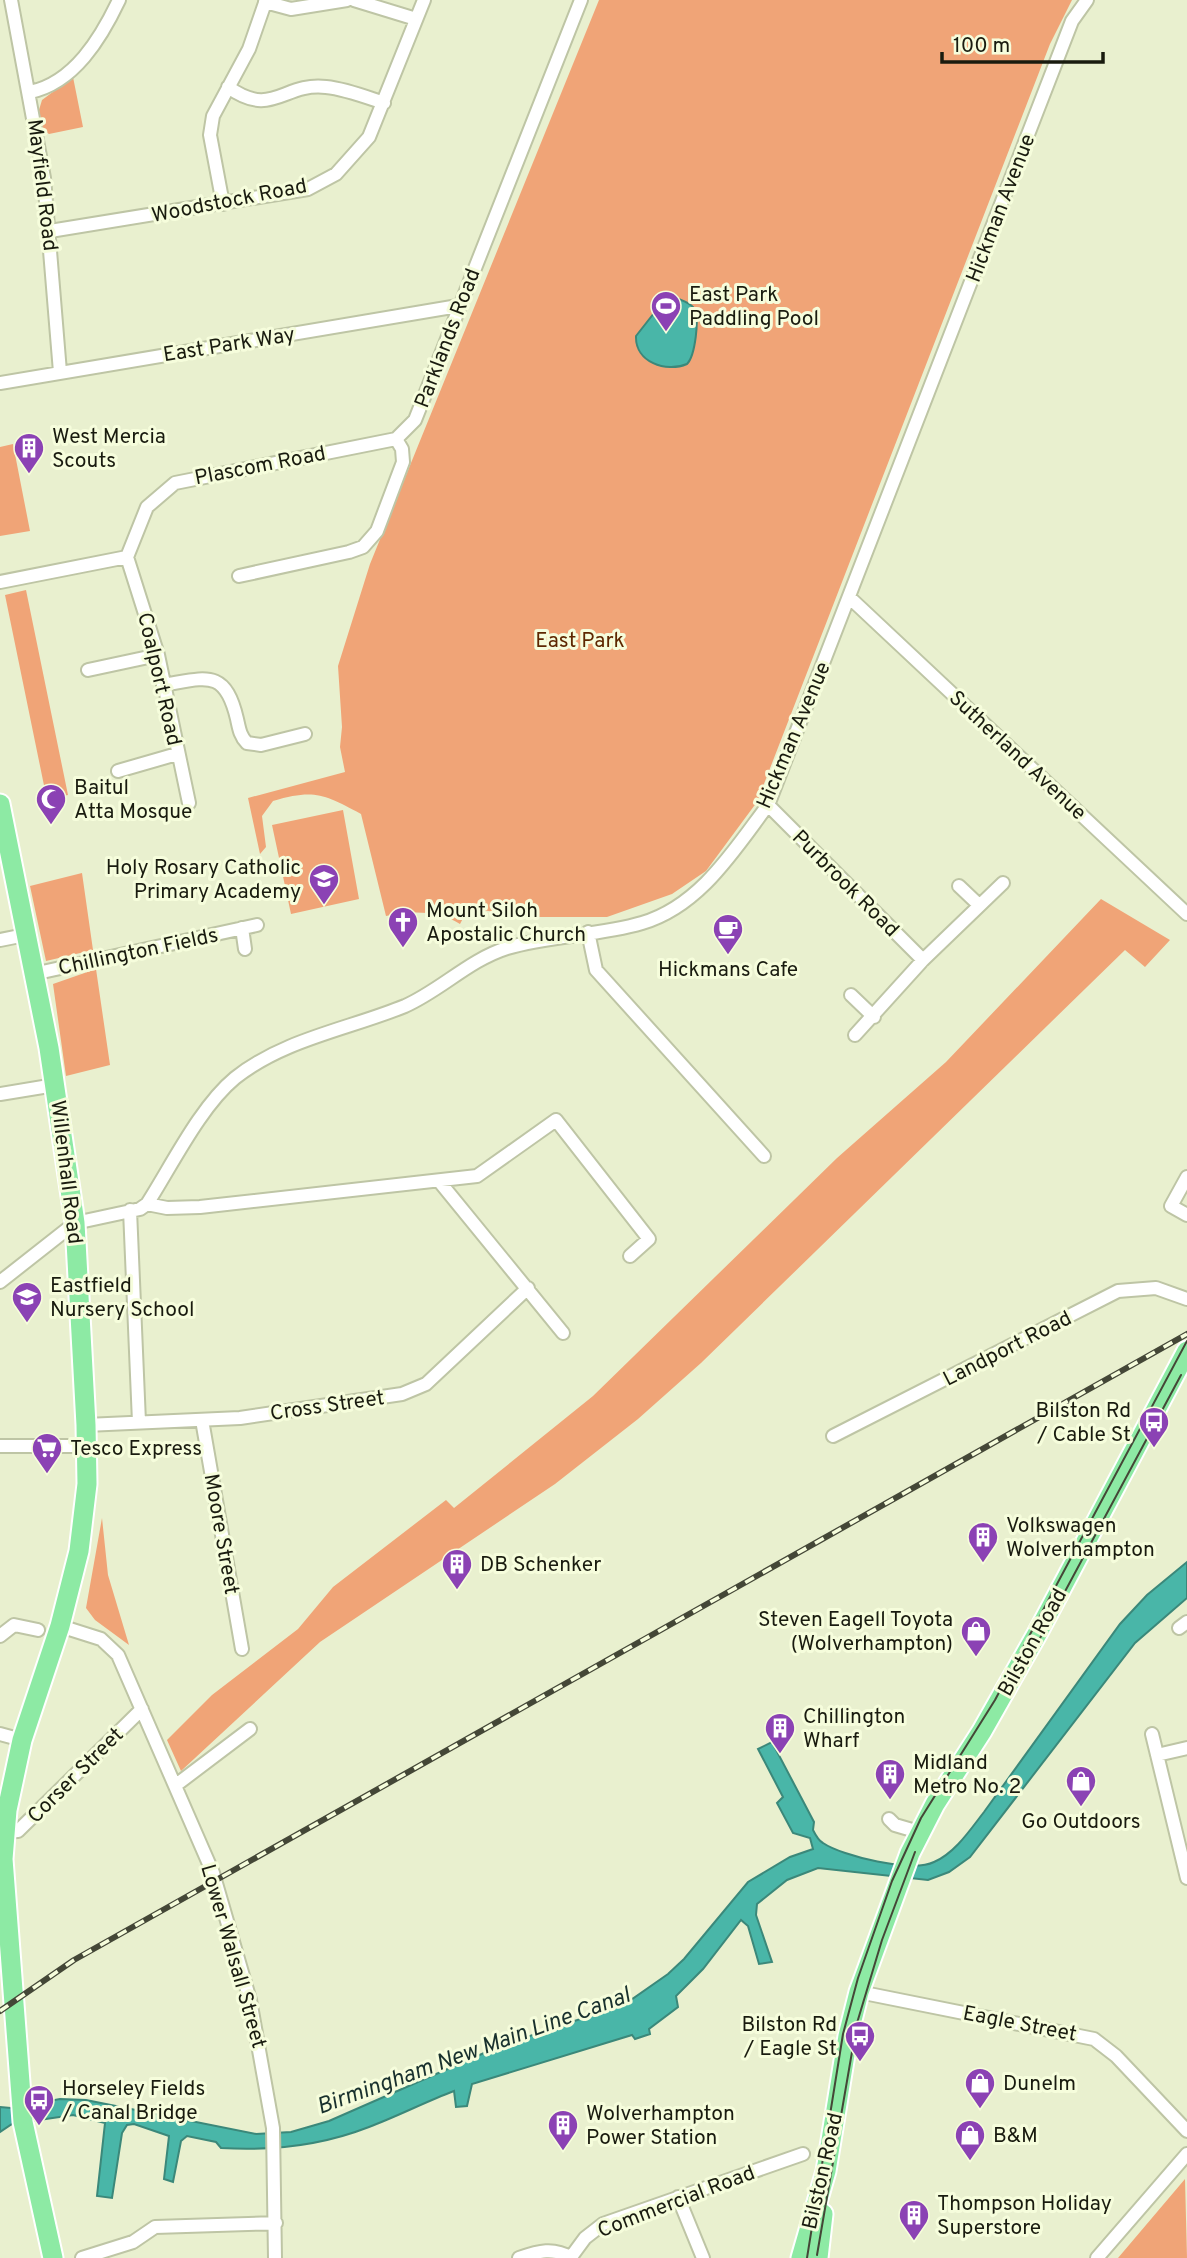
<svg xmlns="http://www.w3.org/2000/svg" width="1187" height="2258" viewBox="0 0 1187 2258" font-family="Overpass,sans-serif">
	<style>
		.green { fill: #f0a477 }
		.water { fill: #49b6a8; stroke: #3b887a; stroke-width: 2 }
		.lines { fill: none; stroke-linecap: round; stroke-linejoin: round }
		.minor-casing { stroke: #bec5a5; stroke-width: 16 }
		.highway-casing { stroke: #fff; stroke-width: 23 }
		.minor { stroke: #fff; stroke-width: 12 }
		.highway { stroke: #8deaa4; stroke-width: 19 }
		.tram { stroke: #444737; stroke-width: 2 }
		.rail-casing { stroke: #444737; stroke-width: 6 }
		.rail { stroke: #f6fddc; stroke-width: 3.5; stroke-dasharray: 10; stroke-linecap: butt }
		.labels { text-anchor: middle; stroke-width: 6; stroke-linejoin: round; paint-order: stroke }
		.street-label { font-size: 21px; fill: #191b0f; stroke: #f6fddc }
		.poi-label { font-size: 21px; fill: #191b0f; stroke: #f6fddc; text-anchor: start }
		.park-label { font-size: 21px; fill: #5e2700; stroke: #f6fddc }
		.water-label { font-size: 23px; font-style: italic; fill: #19312e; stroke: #f6fddc }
	</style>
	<rect width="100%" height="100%" fill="#e9f0cf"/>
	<!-- green -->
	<path class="green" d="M 599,0 L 1072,0 L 1050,44 L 757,802 L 706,871 L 672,894 L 607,917 L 525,917 L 476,909 L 470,905 L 460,924 C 437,910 411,911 386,916 L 361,814 C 324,794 314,789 273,801 L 262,816 L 266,847 L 260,854 L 248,798 L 345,772 L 340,747 L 342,727 L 338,666 L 370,564 Z
		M 73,77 L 83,127 L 49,134 L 43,130 L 39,110 L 42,100 Z
		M 13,444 L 30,531 L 0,536 L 0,447 Z
		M 26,590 L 68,795 L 47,800 L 5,595 Z
		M 343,810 L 359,899 L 291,914 L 272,825 Z
		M 82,873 L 93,950 L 46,961 L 30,886 Z
		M 1101,899 L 1170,940 L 1145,967 L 1125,950 L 701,1363 L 638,1419 L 555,1484 L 320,1642 L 181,1771 L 167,1740 L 212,1695 L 298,1629 L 333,1587 L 446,1500 L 454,1508 L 593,1396 L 837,1158 L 946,1062 Z
		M 96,969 L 110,1065 L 66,1076 L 53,984 Z
		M 102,1518 L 108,1575 L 129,1645 L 95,1620 L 86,1608 Z
		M 1185,2179 L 1187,2258 L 1118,2258 Z"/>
	<!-- water -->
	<path class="water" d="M 679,299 C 684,301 690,303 694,308 C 700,318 695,356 687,364 C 666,373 635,362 636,336 L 662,303 L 666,300 Z
		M 1187,1562 L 1187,1598 L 1135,1643 L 970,1857 L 949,1872 L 928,1880 L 818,1868 L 787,1880 L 757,1904 L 756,1915 L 772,1962 L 759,1964 L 748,1926 L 741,1920 L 703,1969 L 676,1996 L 678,2007 L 649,2029 L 650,2034 L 635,2039 L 632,2035 L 472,2084 L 467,2106 L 456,2107 L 454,2091 C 425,2102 398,2116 369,2127 C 323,2145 270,2151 221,2148 L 216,2142 L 187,2136 L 181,2141 L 173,2182 L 164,2179 L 169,2136 L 134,2124 L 127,2125 L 122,2133 L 112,2198 L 97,2196 L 105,2123 L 73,2115 L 12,2124 L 0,2132 L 0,2107 L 11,2108 L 60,2099 L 86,2100 L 256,2134 L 291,2132 L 329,2121 L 500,2046 L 625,2004 L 668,1974 L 684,1959 L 748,1882 L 790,1857 L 813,1849 L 810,1838 L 793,1833 L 777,1803 L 783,1797 L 758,1749 L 772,1742 L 814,1822 L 813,1830 C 815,1834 819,1841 823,1843 C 842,1856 912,1873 934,1862 C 955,1853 970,1830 984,1812 L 1120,1624 L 1147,1595 Z"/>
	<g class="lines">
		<!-- minor casing -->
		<g class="minor-casing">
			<path id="minor" d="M 11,0 L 44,178 L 60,372
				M 354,0 L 416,19
				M 265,2 L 291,9 L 347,0
				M 228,87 C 273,119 283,82 326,87 C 346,89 366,97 384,103
				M 30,92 C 74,83 101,38 119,0
				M 223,204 L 210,135 L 213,116 L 249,49 L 266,0
				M 50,231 L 308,189 L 336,174 L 369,137 L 424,0
				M 0,383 L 458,306
				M 127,557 L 158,655 L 189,803
				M 239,576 L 349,552 L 363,547 L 377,531 L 403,462 L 402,449 L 396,439 L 415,420 L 581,0
				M 0,582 L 127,557 L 147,507 L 175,483 L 396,439
				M 849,597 L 1187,914
				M 88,670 L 158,655
				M 163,685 C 206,678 225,668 237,719 C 239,728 240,736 247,743 L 261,745 L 305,734
				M 118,771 L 177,754
				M 768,805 L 923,960
				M 959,886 L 979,905
				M 242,928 L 245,949
				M 588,932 L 596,970 L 764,1156
				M 0,940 L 25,935
				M 33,974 L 257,925
				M 851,995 L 874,1017
				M 855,1035 L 923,960 L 1003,883
				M 0,1094 L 55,1085
				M 1187,1177 L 1171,1206 L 1187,1215
				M 439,1181 L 563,1333
				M 147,1204 L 167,1208 L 200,1207 L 477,1176 L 556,1120 L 649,1239 L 630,1256
				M 130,1210 L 139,1422
				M 0,1282 L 75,1223 L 140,1209 L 147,1204 C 172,1165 200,1107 235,1078 C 284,1039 349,1029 405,1006 C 441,990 469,960 507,948 C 551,935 598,936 642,923 C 700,906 734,850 768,805 L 1072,21 L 1087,0
				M 202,1420 L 242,1649
				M 86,1425 L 240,1418 L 402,1394 L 426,1384 L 528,1288
				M 833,1436 L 1118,1291 L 1156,1288 L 1187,1299
				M 0,1446 L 87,1446
				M 60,1626 L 101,1639 L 118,1655 L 213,1873 L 250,2000 L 273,2128 L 275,2258
				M 1179,1628 L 1187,1622
				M 0,1636 L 14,1625 L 38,1630
				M 0,1734 L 22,1740
				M 1152,1734 L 1187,1878
				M 1157,1755 L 1187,1748
				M 176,1785 L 250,1729
				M 889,1819 L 895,1825 L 919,1832
				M 4,1832 L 18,1831 L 142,1709
				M 859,1992 L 1094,2039 L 1116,2056 L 1187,2131
				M 678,2197 L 703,2258
				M 571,2257 L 585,2238 L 603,2224 L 803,2154
				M 82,2258 L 133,2242 L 155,2227 L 276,2223
				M 519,2258 C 539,2251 553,2247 572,2258
				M 1097,2258 L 1187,2154"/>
		</g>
		<!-- highway casing -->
		<g class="highway-casing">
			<path id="highway" d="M 0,804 L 49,1048 L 75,1223 L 86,1425 L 87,1484 L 79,1551 L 60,1626 L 22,1740 L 7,1810 L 3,1859 L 23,2122 L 53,2258
				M 801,2258 L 826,2171 L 848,2036 L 859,1992 L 910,1853 L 935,1804 L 982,1731 L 1037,1634 L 1187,1351
				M 818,2258 L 823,2214"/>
		</g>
		<!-- minor -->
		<use href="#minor" class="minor"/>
		<!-- highway -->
		<use href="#highway" class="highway"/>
		<!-- tram -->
		<path class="tram" d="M 1017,1681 L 1181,1375
			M 817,2255 L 857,2023 L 882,1940 L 915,1852
			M 807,2258 L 843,2034 L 858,1978 L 892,1881 L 921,1818 L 995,1700 L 1187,1341"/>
		<!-- rail casing -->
		<g class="rail-casing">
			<path id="rail" d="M 0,2011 L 74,1960 L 1187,1334"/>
		</g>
		<!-- rail -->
		<use href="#rail" class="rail"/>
	</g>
	<!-- icons -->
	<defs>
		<g id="stadium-pin" transform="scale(1.575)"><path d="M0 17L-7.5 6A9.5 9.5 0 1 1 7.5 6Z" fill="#8b42b4" stroke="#f6fddc"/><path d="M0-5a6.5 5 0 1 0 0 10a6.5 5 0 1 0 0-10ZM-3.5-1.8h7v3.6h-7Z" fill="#fff"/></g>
		<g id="building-pin" transform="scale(1.575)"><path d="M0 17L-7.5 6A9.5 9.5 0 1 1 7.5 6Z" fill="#8b42b4" stroke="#f6fddc"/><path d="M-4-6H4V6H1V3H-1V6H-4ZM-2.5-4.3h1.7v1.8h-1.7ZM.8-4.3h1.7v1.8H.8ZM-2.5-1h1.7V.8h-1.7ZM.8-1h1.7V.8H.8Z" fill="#fff"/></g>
		<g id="mosque-pin" transform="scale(1.575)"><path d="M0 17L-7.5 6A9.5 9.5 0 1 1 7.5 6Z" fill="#8b42b4" stroke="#f6fddc"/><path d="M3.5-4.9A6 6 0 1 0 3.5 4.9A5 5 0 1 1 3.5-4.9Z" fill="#fff"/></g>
		<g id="school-pin" transform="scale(1.575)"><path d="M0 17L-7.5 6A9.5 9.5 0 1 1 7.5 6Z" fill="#8b42b4" stroke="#f6fddc"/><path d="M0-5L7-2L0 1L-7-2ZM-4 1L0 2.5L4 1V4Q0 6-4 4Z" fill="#fff"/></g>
		<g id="church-pin" transform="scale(1.575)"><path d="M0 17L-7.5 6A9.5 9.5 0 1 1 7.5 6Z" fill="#8b42b4" stroke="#f6fddc"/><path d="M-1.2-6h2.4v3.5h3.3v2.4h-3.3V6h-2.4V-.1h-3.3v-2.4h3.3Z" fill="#fff"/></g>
		<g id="cafe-pin" transform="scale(1.575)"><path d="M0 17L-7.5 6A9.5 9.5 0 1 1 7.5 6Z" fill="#8b42b4" stroke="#f6fddc"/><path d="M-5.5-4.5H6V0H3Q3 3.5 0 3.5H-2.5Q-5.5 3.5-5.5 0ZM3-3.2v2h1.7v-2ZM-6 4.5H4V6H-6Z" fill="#fff"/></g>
		<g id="bus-pin" transform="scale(1.575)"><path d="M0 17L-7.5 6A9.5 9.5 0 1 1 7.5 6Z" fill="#8b42b4" stroke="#f6fddc"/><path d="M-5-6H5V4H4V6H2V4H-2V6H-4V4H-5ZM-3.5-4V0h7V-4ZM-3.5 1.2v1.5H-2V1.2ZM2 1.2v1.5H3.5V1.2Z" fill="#fff"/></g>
		<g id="supermarket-pin" transform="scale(1.575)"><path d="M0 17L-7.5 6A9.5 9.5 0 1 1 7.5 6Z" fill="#8b42b4" stroke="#f6fddc"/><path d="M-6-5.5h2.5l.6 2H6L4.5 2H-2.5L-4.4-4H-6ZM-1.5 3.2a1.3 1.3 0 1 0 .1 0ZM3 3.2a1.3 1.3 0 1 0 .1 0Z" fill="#fff"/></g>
		<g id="shop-pin" transform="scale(1.575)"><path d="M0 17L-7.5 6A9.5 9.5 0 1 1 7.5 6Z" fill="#8b42b4" stroke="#f6fddc"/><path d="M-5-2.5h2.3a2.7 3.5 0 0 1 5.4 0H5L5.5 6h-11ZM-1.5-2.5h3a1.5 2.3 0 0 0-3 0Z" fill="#fff"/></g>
	</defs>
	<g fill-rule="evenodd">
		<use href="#stadium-pin" x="666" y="306"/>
		<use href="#building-pin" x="29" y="448"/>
		<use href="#mosque-pin" x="51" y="799"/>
		<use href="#school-pin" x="324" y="879"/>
		<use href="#church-pin" x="403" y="922"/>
		<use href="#cafe-pin" x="728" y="929"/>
		<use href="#school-pin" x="27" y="1297"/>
		<use href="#bus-pin" x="1154" y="1422"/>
		<use href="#supermarket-pin" x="47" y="1448"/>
		<use href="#building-pin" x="983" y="1537"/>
		<use href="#building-pin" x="457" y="1564"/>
		<use href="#shop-pin" x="976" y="1631"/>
		<use href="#building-pin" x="780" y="1728"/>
		<use href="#building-pin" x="890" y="1774"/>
		<use href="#shop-pin" x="1081" y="1781"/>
		<use href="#bus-pin" x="860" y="2036"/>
		<use href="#shop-pin" x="980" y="2083"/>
		<use href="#bus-pin" x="39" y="2100"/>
		<use href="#building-pin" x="563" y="2125"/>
		<use href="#shop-pin" x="970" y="2135"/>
		<use href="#building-pin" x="914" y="2215"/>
	</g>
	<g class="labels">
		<!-- street labels -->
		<g class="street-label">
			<text transform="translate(43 185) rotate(83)" y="7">Mayfield Road</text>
			<text transform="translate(229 200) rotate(-11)" y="7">Woodstock Road</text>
			<text transform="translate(1000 208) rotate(-69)" y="7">Hickman Avenue</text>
			<text transform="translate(447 338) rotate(-69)" y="7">Parklands Road</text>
			<text transform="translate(229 344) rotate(-9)" y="7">East Park Way</text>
			<text transform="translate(260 465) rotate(-11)" y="7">Plascom Road</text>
			<text transform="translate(160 679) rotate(77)" y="7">Coalport Road</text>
			<text transform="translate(793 735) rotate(-67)" y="7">Hickman Avenue</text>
			<text transform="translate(1018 755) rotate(43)" y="7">Sutherland Avenue</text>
			<text transform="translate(846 883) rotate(45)" y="7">Purbrook Road</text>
			<text transform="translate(138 951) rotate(-12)" y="7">Chillington Fields</text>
			<text transform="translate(67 1172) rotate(83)" y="7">Willenhall Road</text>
			<text transform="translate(1007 1348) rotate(-27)" y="7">Landport Road</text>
			<text transform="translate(327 1405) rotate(-8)" y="7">Cross Street</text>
			<text transform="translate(222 1534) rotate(80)" y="7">Moore Street</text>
			<text transform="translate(1032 1642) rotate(-61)" y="7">Bilston Road</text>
			<text transform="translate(75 1775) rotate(-45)" y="7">Corser Street</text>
			<text transform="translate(234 1956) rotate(74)" y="7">Lower Walsall Street</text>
			<text transform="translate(1020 2023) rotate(11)" y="7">Eagle Street</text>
			<text transform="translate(822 2171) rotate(-77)" y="7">Bilston Road</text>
			<text transform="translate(676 2201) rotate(-21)" y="7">Commercial Road</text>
		</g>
		<!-- poi labels -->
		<g class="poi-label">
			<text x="689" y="301">East Park<tspan x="689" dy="24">Paddling Pool</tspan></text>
			<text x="52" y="443">West Mercia<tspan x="52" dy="24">Scouts</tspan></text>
			<text x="74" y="794">Baitul<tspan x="74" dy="24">Atta Mosque</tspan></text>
			<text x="301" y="874" text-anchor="end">Holy Rosary Catholic<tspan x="301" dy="24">Primary Academy</tspan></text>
			<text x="426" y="917">Mount Siloh<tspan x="426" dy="24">Apostalic Church</tspan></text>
			<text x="728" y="976" text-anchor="middle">Hickmans Cafe</text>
			<text x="50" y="1292">Eastfield<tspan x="50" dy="24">Nursery School</tspan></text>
			<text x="1131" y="1417" text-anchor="end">Bilston Rd<tspan x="1131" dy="24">/ Cable St</tspan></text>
			<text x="70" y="1455">Tesco Express</text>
			<text x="1006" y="1532">Volkswagen<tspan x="1006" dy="24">Wolverhampton</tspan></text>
			<text x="480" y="1571">DB Schenker</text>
			<text x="953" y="1626" text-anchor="end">Steven Eagell Toyota<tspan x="953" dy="24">(Wolverhampton)</tspan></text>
			<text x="803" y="1723">Chillington<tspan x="803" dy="24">Wharf</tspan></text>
			<text x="913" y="1769">Midland<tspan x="913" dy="24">Metro No. 2</tspan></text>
			<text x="1081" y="1828" text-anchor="middle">Go Outdoors</text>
			<text x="837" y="2031" text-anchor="end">Bilston Rd<tspan x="837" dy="24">/ Eagle St</tspan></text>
			<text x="1003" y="2090">Dunelm</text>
			<text x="62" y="2095">Horseley Fields<tspan x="62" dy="24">/ Canal Bridge</tspan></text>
			<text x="586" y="2120">Wolverhampton<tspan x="586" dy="24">Power Station</tspan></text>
			<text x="993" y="2142">B&amp;M</text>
			<text x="937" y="2210">Thompson Holiday<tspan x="937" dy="24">Superstore</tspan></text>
		</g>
		<!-- park labels -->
		<g class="park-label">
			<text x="580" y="647">East Park</text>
		</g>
		<!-- water labels -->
		<g class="water-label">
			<text transform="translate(473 2050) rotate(-20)" y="8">Birmingham New Main Line Canal</text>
		</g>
	</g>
	<!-- scale -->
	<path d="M942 52v10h161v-10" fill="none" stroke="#191b0f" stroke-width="3.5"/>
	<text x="953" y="52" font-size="21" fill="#191b0f" stroke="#f6fddc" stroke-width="5" paint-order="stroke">100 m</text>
</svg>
